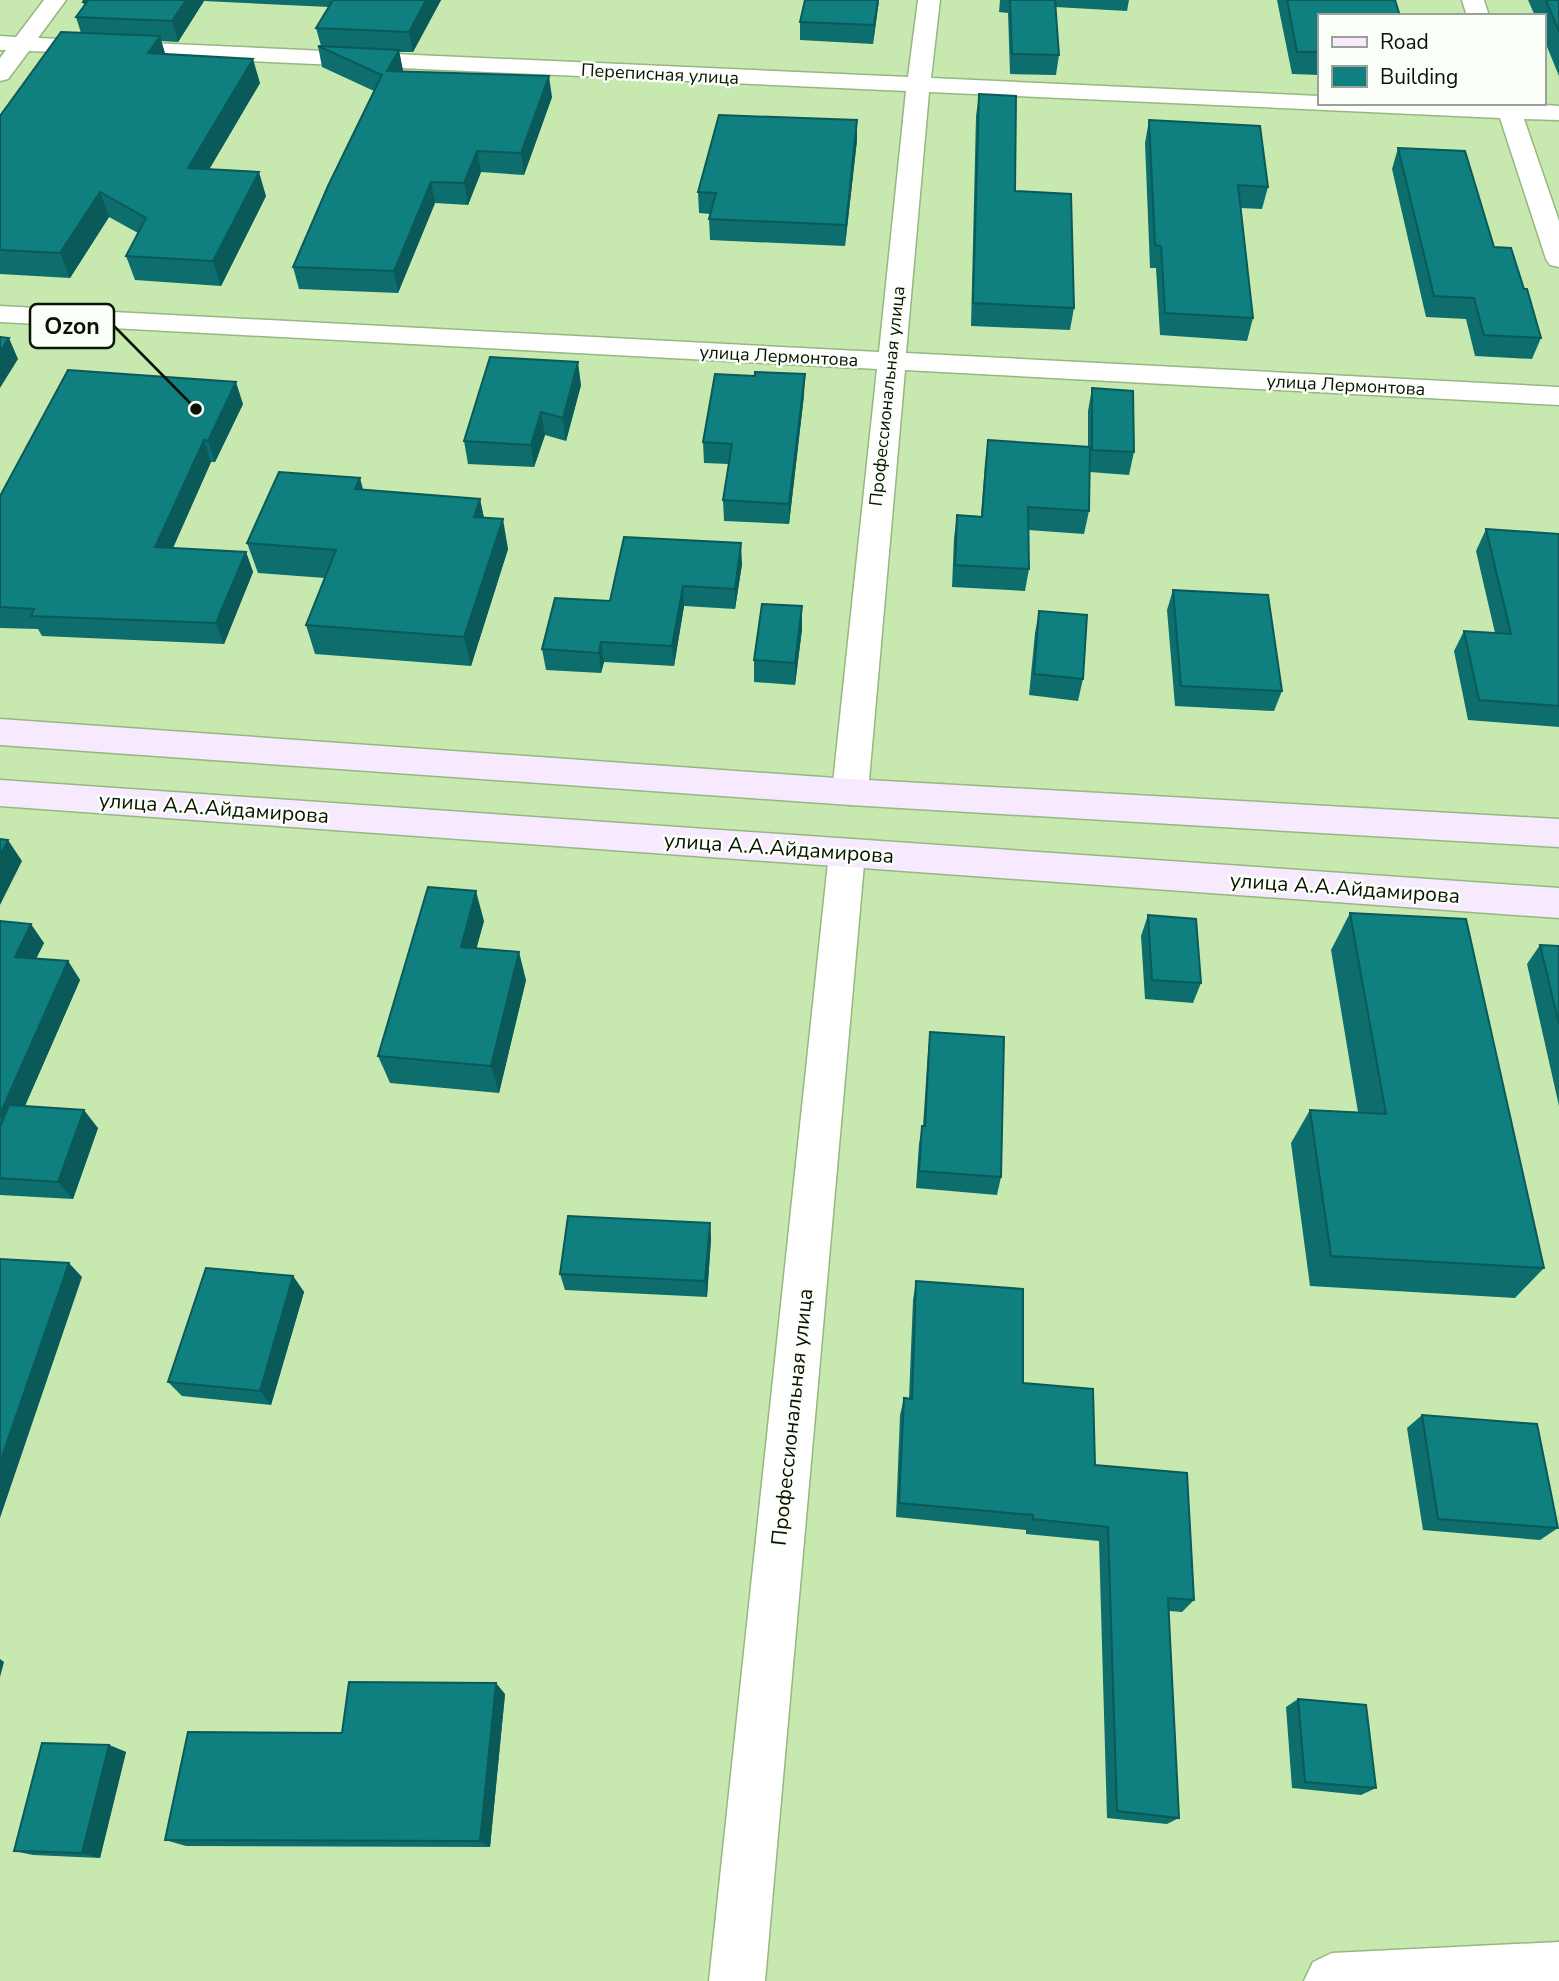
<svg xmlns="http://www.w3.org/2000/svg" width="1559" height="1981" viewBox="0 0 1559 1981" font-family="'Nunito Sans',sans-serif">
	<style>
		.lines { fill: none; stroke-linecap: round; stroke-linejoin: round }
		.street-casing { stroke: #96b780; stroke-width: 3 }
		.secondary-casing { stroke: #96b780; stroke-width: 3 }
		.street { fill: #fff; fill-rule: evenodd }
		.secondary { fill: #f7eafe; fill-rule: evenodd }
		.wall { fill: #0d6e6d }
		.shaded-wall { fill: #0a5a59 }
		.building { fill: #0f807f; stroke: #0a5a59; stroke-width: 2 }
		.labels { text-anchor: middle; stroke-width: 5; stroke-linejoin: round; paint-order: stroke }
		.far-street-label { font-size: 18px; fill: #081301; stroke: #fbfff9 }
		.street-label { font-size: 21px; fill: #081301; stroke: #fbfff9 }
		.leader { fill: none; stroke: #081301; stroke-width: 2.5 }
		.callout-dot { fill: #081301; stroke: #fbfff9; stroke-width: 2.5 }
		.callout { fill: #fbfff9; stroke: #081301; stroke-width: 2.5 }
		.callout-label { font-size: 23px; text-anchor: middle; font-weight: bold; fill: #081301 }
	</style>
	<rect width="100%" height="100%" fill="#c7e9b0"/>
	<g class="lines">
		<!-- street casing -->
		<g class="street-casing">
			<path id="street" d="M 44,0 L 66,0 L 38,38 L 908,77 L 918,0 L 940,0 L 931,78 L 1319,96 L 1319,103 L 1519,103 L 1559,106 L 1559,120 L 1524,119 L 1559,221 L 1559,267 L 1550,265 L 1546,259 L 1500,118 L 929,92 L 906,353 L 1559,387 L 1559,405 L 905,370 L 868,792 L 862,801 L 850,805 L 838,801 L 832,792 L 877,369 L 0,322 L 0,306 L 879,352 L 906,91 L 29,51 L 8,79 L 0,81 L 0,58 L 6,50 L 0,50 L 0,36 L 16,37 Z
				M 1462,0 L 1484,0 L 1489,16 L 1467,16 Z
				M 847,839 L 860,843 L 865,853 L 765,1981 L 709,1981 L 829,853 L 834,843 Z
				M 1559,1942 L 1559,1981 L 1304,1981 L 1313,1962 L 1332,1953 Z"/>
		</g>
		<!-- secondary casing -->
		<g class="secondary-casing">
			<path id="secondary" d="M 0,719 L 850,779 L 1559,819 L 1559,847 L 850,805 L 0,745 Z
				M 0,780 L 1559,888 L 1559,918 L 0,806 Z"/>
		</g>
		<!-- street -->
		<use href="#street" class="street"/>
		<!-- secondary -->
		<use href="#secondary" class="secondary"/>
	</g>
	<!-- wall -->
	<path class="wall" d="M 84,0 L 441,0 L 413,52 L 399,52 L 403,71 L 552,97 L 524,175 L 481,172 L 468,205 L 435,203 L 398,293 L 299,289 L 293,267 L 374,91 L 322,67 L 318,46 L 321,46 L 316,28 L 329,7 L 204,1 L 178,42 L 161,41 L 165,54 L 260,83 L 209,169 L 266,196 L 221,286 L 135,280 L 126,256 L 138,233 L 109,217 L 70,278 L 0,274 L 0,116 L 81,33 L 76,17 L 84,5 L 83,2 Z
		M 879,0 L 873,44 L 800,40 L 800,22 Z
		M 1000,0 L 1129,0 L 1127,11 L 1055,7 L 1059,55 L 1056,75 L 1010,74 L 1008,13 L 999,12 Z
		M 1277,0 L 1395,0 L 1319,16 L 1319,75 L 1292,74 Z
		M 1528,0 L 1559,0 L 1559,76 L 1543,37 L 1543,16 L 1535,16 Z
		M 979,94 L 1015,191 L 1074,308 L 1070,330 L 971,326 L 976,116 Z
		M 857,120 L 857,140 L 845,246 L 710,240 L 709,219 L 711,214 L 699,213 L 698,192 Z
		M 1149,120 L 1268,187 L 1262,209 L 1241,208 L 1253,318 L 1247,341 L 1160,335 L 1156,268 L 1150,268 L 1145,143 Z
		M 1398,148 L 1494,247 L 1524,289 L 1541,338 L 1532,359 L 1475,356 L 1466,319 L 1426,317 L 1392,169 Z
		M 581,385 L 566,441 L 545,435 L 534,467 L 468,464 L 464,441 Z
		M 1092,388 L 1134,452 L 1129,475 L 1090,472 L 1089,511 L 1084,534 L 1028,530 L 1029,569 L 1025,591 L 952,587 L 954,538 L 957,515 L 981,516 L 985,463 L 988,440 L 1088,447 L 1088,411 Z
		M 804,395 L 789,524 L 724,521 L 723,500 L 729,464 L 704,463 L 703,442 Z
		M 243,404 L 215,462 L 211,462 L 173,548 L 246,552 L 253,572 L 224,644 L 42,636 L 38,629 L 0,628 L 0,496 Z
		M 363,490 L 480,499 L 484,518 L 508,549 L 471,666 L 315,654 L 306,625 L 325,578 L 258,573 L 247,543 Z
		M 1486,529 L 1559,534 L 1559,727 L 1468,720 L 1454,651 L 1464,631 L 1495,633 L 1476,551 Z
		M 742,564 L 735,609 L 684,606 L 674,666 L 604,662 L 601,673 L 546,670 L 542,649 L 610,601 Z
		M 1173,590 L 1282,691 L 1274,711 L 1175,706 L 1167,610 Z
		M 1039,611 L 1083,679 L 1078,701 L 1029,695 L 1035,633 Z
		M 802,629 L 795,685 L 754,682 L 754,660 Z
		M 1350,913 L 1544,1268 L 1515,1298 L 1310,1286 L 1291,1143 L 1310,1110 L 1358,1112 L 1331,950 Z
		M 1148,915 L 1201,983 L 1193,1003 L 1145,999 L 1141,936 Z
		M 0,921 L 44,943 L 36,958 L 68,961 L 80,980 L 25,1106 L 98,1128 L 73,1199 L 0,1195 Z
		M 484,921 L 476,948 L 526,980 L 499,1093 L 390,1083 L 378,1056 Z
		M 1540,945 L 1559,946 L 1559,1106 L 1527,964 Z
		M 930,1032 L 1001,1177 L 997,1195 L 916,1188 L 919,1144 L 922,1126 L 923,1126 L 928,1051 Z
		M 710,1223 L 711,1239 L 707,1297 L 565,1290 L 560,1274 Z
		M 293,1276 L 304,1292 L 271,1405 L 182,1396 L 168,1382 Z
		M 916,1281 L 1023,1383 L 1095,1465 L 1194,1600 L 1182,1612 L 1169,1611 L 1179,1818 L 1167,1824 L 1107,1818 L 1099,1541 L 1026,1534 L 1026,1530 L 896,1517 L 900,1415 L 904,1398 L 909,1398 L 913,1300 Z
		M 1422,1415 L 1558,1528 L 1540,1540 L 1423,1530 L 1407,1428 Z
		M 505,1694 L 490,1847 L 186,1846 L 165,1840 L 342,1733 Z
		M 1298,1699 L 1376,1788 L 1361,1795 L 1292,1788 L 1286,1707 Z
		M 109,1745 L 126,1752 L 100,1858 L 33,1855 L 14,1851 Z"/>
	<!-- shaded-wall -->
	<path class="shaded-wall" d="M 186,0 L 204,0 L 204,1 L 178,42 L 172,21 Z
		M 426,0 L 441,0 L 413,52 L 409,32 Z
		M 878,0 L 879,0 L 873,44 L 874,25 Z
		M 160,36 L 167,60 L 148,53 Z
		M 399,50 L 403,71 L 387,71 Z
		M 253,59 L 260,83 L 196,192 L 188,168 Z
		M 549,76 L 552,97 L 524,175 L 521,153 Z
		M 857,120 L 857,140 L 845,246 L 846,225 Z
		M 477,151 L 481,172 L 468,205 L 464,183 Z
		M 259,172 L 266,196 L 221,286 L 213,261 Z
		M 431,182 L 435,203 L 398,293 L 394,271 Z
		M 100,192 L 109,217 L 70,278 L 60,253 Z
		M 9,338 L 18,359 L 0,388 L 0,351 Z
		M 578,362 L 581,385 L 566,441 L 563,418 Z
		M 805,374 L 804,395 L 789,524 L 789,504 Z
		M 236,382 L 243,404 L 215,462 L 208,441 Z
		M 541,412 L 545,435 L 534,467 L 531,445 Z
		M 204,440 L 211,462 L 164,568 L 155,547 Z
		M 360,478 L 368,508 L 355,489 Z
		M 480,499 L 486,529 L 474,517 Z
		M 503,519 L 508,549 L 471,666 L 464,637 Z
		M 741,543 L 742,564 L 735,609 L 735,589 Z
		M 246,552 L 253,572 L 224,644 L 216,623 Z
		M 683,586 L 684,606 L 674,666 L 672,646 Z
		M 802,606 L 802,629 L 795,685 L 795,663 Z
		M 601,642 L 604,662 L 601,673 L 599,653 Z
		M 8,840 L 22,861 L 0,905 L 0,856 Z
		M 476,891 L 484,921 L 469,976 L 461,947 Z
		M 31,924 L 44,943 L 28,975 L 15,957 Z
		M 519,952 L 526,980 L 499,1093 L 491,1066 Z
		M 68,961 L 80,980 L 13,1133 L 0,1118 L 0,1114 Z
		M 84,1110 L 98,1128 L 73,1199 L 58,1182 Z
		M 710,1223 L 711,1239 L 707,1297 L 705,1281 Z
		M 69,1263 L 82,1277 L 0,1518 L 0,1462 Z
		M 293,1276 L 304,1292 L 271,1405 L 260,1391 Z
		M 0,1659 L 4,1662 L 0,1677 Z
		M 496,1683 L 505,1694 L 490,1847 L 480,1841 Z
		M 109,1745 L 126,1752 L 100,1858 L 82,1853 Z"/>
	<!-- building -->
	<path class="building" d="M 84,0 L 186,0 L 172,21 L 76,17 L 87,2 L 83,2 Z
		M 333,0 L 426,0 L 409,32 L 316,28 Z
		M 805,0 L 878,0 L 874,25 L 800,22 Z
		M 1010,0 L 1055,0 L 1059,55 L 1012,54 Z
		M 1287,0 L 1395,0 L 1400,16 L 1319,16 L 1319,52 L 1297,52 Z
		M 1546,0 L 1559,0 L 1559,32 Z
		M 61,32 L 160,36 L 148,53 L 253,59 L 188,168 L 259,172 L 213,261 L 126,256 L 146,218 L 100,192 L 60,253 L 0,250 L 0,116 Z
		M 318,46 L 399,50 L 387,71 L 549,76 L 521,153 L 477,151 L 464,183 L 431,182 L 394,271 L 293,267 L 328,186 L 382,75 Z
		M 979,94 L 1016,96 L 1015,191 L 1071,194 L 1074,308 L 973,303 Z
		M 719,115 L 857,120 L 846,225 L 709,219 L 716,193 L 698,192 Z
		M 1149,120 L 1260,126 L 1268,187 L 1238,185 L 1253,318 L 1165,313 L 1161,246 L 1155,245 Z
		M 1398,148 L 1465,151 L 1494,247 L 1511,248 L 1524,289 L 1527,289 L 1541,338 L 1484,335 L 1474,298 L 1434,296 Z
		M 0,337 L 9,338 L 0,351 Z
		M 490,357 L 578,362 L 563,418 L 541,412 L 531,445 L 464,441 Z
		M 68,370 L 236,382 L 208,441 L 204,440 L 155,547 L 246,552 L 216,623 L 31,616 L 34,609 L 0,607 L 0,496 Z
		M 755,372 L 805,374 L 789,504 L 723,500 L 732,444 L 703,442 L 715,374 L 755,376 Z
		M 1092,388 L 1133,391 L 1134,452 L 1092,450 Z
		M 988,440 L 1090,447 L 1089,511 L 1028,507 L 1029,569 L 955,565 L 957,515 L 982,517 Z
		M 279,472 L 360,478 L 355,489 L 480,499 L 474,517 L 503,519 L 464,637 L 306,625 L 336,550 L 247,543 Z
		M 1486,529 L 1559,534 L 1559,706 L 1479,700 L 1464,631 L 1511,634 Z
		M 624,537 L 741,543 L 735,589 L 683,586 L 672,646 L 601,642 L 599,653 L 542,649 L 555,598 L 610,601 Z
		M 1173,590 L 1268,595 L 1282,691 L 1181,686 Z
		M 762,604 L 802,606 L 795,663 L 754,660 Z
		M 1039,611 L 1087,615 L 1083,679 L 1034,674 Z
		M 0,839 L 8,840 L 0,856 Z
		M 428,887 L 476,891 L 461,947 L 519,952 L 491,1066 L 378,1056 Z
		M 1350,913 L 1466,919 L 1544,1268 L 1331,1256 L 1310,1110 L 1386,1114 Z
		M 1148,915 L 1196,919 L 1201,983 L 1152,980 Z
		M 0,921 L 31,924 L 15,957 L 68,961 L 0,1114 Z
		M 1540,945 L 1559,946 L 1559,1024 Z
		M 930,1032 L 1004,1037 L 1001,1177 L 919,1171 L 922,1126 L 925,1126 Z
		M 9,1105 L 84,1110 L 58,1182 L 0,1178 L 0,1127 Z
		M 568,1216 L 710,1223 L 705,1281 L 560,1274 Z
		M 0,1259 L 69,1263 L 0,1462 Z
		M 206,1268 L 293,1276 L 260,1391 L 168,1382 Z
		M 916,1281 L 1023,1289 L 1023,1383 L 1093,1389 L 1095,1465 L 1187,1473 L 1194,1600 L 1168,1598 L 1179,1818 L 1117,1811 L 1108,1527 L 1033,1519 L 1033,1515 L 899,1503 L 904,1398 L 912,1399 Z
		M 1422,1415 L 1537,1424 L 1558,1528 L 1438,1519 Z
		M 349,1682 L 496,1683 L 480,1841 L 165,1840 L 188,1732 L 342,1733 Z
		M 1298,1699 L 1366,1705 L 1376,1788 L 1305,1782 Z
		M 42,1743 L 109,1745 L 82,1853 L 14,1851 Z"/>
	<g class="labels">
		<!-- far-street labels -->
		<g class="far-street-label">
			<text transform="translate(660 74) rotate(3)" y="6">Переписная улица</text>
			<text transform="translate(779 356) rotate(3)" y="6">улица Лермонтова</text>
			<text transform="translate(1346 385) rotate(3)" y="6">улица Лермонтова</text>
			<text transform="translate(887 396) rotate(-84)" y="6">Профессиональная улица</text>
		</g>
		<!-- street labels -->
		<g class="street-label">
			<text transform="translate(214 808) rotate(4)" y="7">улица А.А.Айдамирова</text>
			<text transform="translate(779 848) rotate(4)" y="7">улица А.А.Айдамирова</text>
			<text transform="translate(1345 888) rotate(4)" y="7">улица А.А.Айдамирова</text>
			<text transform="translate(792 1417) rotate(-84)" y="7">Профессиональная улица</text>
		</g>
	</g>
	<!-- callouts -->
	<path class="leader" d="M196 409L114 326"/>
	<circle class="callout-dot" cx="196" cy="409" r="7"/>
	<rect class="callout" x="30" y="304" width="84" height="44" rx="7"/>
	<g class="callout-label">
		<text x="72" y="334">Ozon</text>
	</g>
	<!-- legend -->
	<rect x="1318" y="14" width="228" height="91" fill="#fbfff9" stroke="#9aa196" stroke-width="2"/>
	<rect x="1332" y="37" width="35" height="10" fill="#f7eafe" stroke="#9aa196" stroke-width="2"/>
	<text x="1380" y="49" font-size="21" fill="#081301">Road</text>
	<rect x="1332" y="66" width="35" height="21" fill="#0f807f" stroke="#9aa196" stroke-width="2"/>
	<text x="1380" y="84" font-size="21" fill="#081301">Building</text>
</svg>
